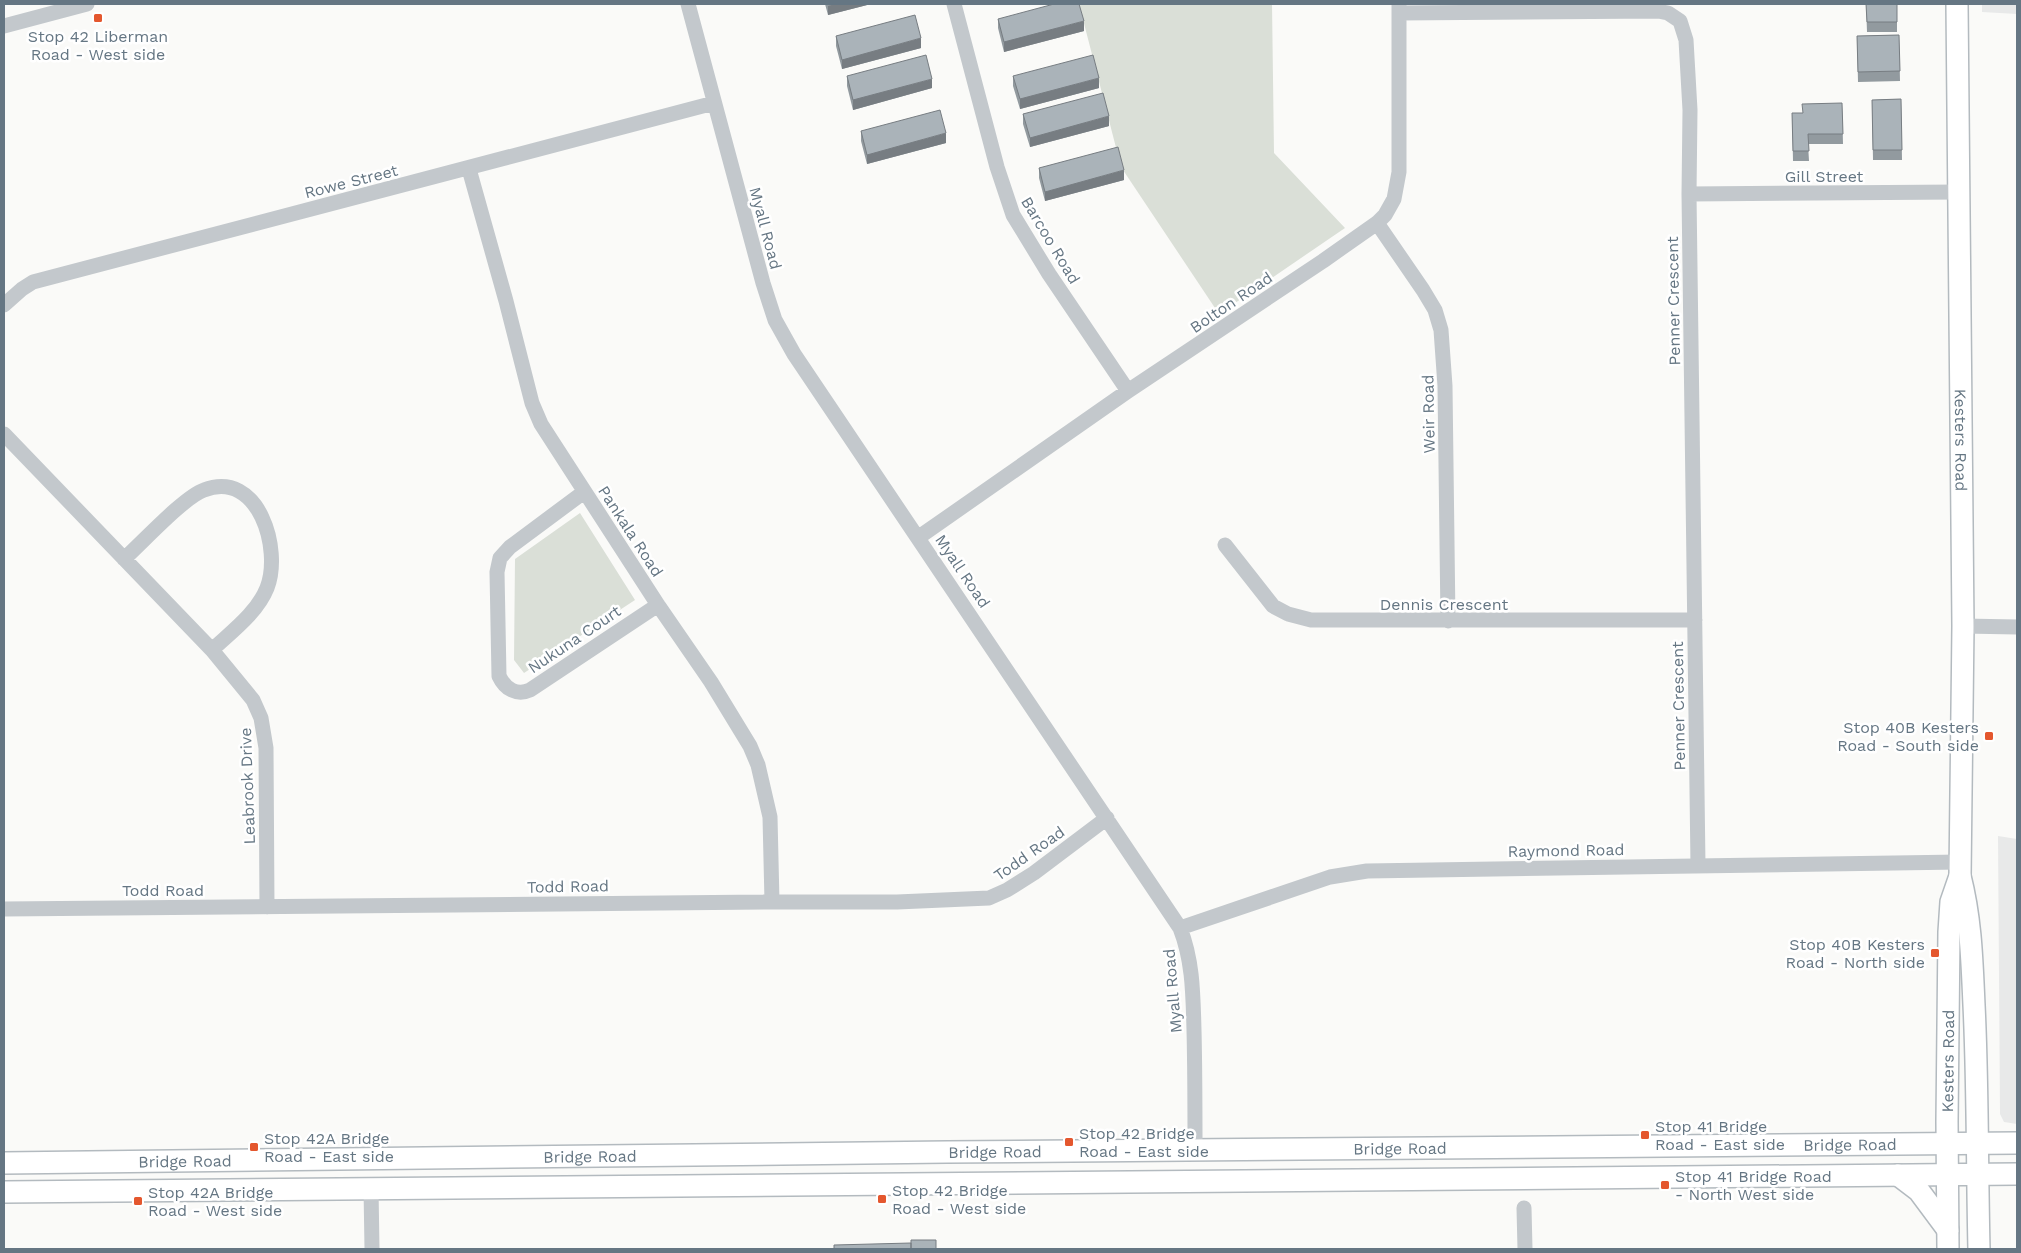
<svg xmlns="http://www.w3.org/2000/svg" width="2021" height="1253" viewBox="0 0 2021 1253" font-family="'Work Sans',sans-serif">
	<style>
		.built { fill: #e8e9e9 }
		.green { fill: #dadfd7 }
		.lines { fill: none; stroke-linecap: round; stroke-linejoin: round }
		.secondary-casing { stroke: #b3babf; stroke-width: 24 }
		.street { stroke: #c3c8cc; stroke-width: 15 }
		.secondary { stroke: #fff; stroke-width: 21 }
		.wall { fill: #929a9f }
		.shaded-wall { fill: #777d82 }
		.building { fill: #aab3b9; stroke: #777d82 }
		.poi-dot { fill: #e4572e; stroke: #fff; stroke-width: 2 }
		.labels { text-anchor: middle; stroke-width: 5; stroke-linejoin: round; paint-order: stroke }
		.poi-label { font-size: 16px; fill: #657683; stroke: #fff; text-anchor: start }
		.street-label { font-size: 16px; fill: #657683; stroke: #fff }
	</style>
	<rect width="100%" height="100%" fill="#fafaf8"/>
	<!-- built -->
	<path class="built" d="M 1982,4 L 2017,4 L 2017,14 L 1982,12 Z
		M 1998,836 L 2017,839 L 2017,1124 L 2004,1122 L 2000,1114 Z"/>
	<!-- green -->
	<path class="green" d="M 1079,4 L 1272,4 L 1274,153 L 1345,228 L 1219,314 L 1121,167 Z
		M 580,513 L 635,600 L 524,673 L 514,660 L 515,559 Z"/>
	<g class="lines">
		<!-- secondary casing -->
		<g class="secondary-casing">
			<g id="secondary">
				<path id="s1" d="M 1957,4 L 1963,626 L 1960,876 C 1971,919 1972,961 1974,1005 C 1978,1086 1977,1168 1979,1249"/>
				<path id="s2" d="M 4,1163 L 947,1152 L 2017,1143"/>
				<path d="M 1898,1175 L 1919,1191 L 1948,1230"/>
				<path d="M 4,1192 L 2017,1174"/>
				<path id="s3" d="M 1948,1249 L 1947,1122 L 1949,932 L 1951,902 L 1960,876"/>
			</g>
		</g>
		<!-- street -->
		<path class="street" d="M 688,4 L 763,283 L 775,320 L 794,354 L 1180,928 C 1193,961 1193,995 1194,1030 C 1195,1070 1195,1110 1195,1150
			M 954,4 L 997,167 L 1013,215 L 1049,274 L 1128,391
			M 1399,13 L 1658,11 L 1668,13 L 1680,21 L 1686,40 L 1690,110 L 1689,194 L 1698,865
			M 4,26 L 87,4
			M 469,169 L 506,301 L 532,403 L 541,424 L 658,605 L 711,682 L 750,746 L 758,765 L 770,817 L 772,902
			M 1689,194 L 1959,192
			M 1377,223 L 1423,290 L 1435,310 L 1441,330 L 1445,386 L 1448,621
			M 4,305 L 22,289 L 33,282 L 714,103
			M 4,434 L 212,650 L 253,700 L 261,718 L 266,748 L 267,907
			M 584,492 L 510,547 L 500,558 L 497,572 L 499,676 C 505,689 517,696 530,690 L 658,605
			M 919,537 L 1128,391 L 1323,261 L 1377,223 L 1385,215 L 1394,199 L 1399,172 L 1399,5
			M 1225,545 L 1273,606 L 1288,614 L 1311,620 L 1695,620
			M 124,559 C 142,543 184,497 204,490 C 259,469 282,550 267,588 C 257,613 231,632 212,650
			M 1963,626 L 2017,627
			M 4,909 L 772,902 L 897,902 L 989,898 L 1007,890 L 1034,873 L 1107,818
			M 1180,928 L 1330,877 L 1367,871 L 1960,862
			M 371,1188 L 372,1249
			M 1524,1208 L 1525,1249"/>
		<!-- secondary -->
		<use href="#secondary" class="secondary"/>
	</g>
	<!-- wall -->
	<path class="wall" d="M 825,4 L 871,4 L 828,15 Z
		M 1866,4 L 1897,4 L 1897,32 L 1867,32 Z
		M 998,19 L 1084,31 L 1004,52 L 998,28 Z
		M 1899,35 L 1900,81 L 1858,82 L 1857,36 Z
		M 836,36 L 921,48 L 842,69 L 836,46 Z
		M 847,76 L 932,88 L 853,110 L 847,86 Z
		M 1013,76 L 1099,88 L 1020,109 L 1013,86 Z
		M 1901,99 L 1902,160 L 1873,160 L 1872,100 Z
		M 1842,103 L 1843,144 L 1808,144 L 1809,161 L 1793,161 L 1792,113 L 1803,113 Z
		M 1023,114 L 1109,126 L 1030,147 L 1023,124 Z
		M 861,131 L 946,143 L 867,164 L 861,141 Z
		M 1039,168 L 1124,180 L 1045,201 L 1039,178 Z"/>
	<!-- shaded-wall -->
	<path class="shaded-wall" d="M 835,4 L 871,4 L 828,15 L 828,6 Z
		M 1084,21 L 1084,31 L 1004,52 L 1004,42 Z
		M 921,38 L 921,48 L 842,69 L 842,60 Z
		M 1099,78 L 1099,88 L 1020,109 L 1020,99 Z
		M 932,79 L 932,88 L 853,110 L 853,100 Z
		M 1109,116 L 1109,126 L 1030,147 L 1030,138 Z
		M 946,133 L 946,143 L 867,164 L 867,155 Z
		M 1124,170 L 1124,180 L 1045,201 L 1045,192 Z"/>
	<!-- building -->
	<path class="building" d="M 1054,4 L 1079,4 L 1084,21 L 1004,42 L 998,19 Z
		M 1866,4 L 1897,4 L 1897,22 L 1867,22 Z
		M 915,15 L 921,38 L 842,60 L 836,36 Z
		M 1899,35 L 1900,71 L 1858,72 L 1857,36 Z
		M 926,55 L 932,79 L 853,100 L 847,76 Z
		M 1093,55 L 1099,78 L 1020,99 L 1013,76 Z
		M 1103,93 L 1109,116 L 1030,138 L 1023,114 Z
		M 1901,99 L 1902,150 L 1873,150 L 1872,100 Z
		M 1842,103 L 1843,134 L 1808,134 L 1809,151 L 1793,151 L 1792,113 L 1803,113 L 1802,104 Z
		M 940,110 L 946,133 L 867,155 L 861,131 Z
		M 1118,147 L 1124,170 L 1045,192 L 1039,168 Z
		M 911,1240 L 936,1240 L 936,1249 L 911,1249 Z
		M 911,1243 L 911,1249 L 834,1249 L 834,1245 Z"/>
	<!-- markers -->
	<g class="poi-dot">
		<rect x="93" y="13" width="10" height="10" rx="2.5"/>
		<rect x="1984" y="731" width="10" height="10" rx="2.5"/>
		<rect x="1930" y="948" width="10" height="10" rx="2.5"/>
		<rect x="1640" y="1130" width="10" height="10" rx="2.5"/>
		<rect x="1064" y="1137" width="10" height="10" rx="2.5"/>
		<rect x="249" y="1142" width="10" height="10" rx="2.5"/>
		<rect x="1660" y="1180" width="10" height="10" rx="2.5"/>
		<rect x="877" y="1194" width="10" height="10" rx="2.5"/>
		<rect x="133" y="1196" width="10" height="10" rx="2.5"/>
	</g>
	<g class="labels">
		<!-- poi labels -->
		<g class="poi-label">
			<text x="98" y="42" text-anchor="middle">Stop 42 Liberman<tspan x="98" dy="18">Road - West side</tspan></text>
			<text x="1979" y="733" text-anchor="end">Stop 40B Kesters<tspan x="1979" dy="18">Road - South side</tspan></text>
			<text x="1925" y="950" text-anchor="end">Stop 40B Kesters<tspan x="1925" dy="18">Road - North side</tspan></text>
			<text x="1655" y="1132">Stop 41 Bridge<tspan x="1655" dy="18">Road - East side</tspan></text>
			<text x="1079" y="1139">Stop 42 Bridge<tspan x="1079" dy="18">Road - East side</tspan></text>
			<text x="264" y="1144">Stop 42A Bridge<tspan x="264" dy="18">Road - East side</tspan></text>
			<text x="1675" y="1182">Stop 41 Bridge Road<tspan x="1675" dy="18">- North West side</tspan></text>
			<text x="892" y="1196">Stop 42 Bridge<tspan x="892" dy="18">Road - West side</tspan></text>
			<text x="148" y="1198">Stop 42A Bridge<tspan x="148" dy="18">Road - West side</tspan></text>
		</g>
		<!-- street labels -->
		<g class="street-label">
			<text x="1824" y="182">Gill Street</text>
			<text transform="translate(351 181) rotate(-14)" y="6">Rowe Street</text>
			<text transform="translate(766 228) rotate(75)" y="6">Myall Road</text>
			<text transform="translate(1051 240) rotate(59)" y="6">Barcoo Road</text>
			<text transform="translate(1673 301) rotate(-91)" y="6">Penner Crescent</text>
			<text transform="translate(1231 302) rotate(-34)" y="6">Bolton Road</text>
			<text transform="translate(1428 414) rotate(-91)" y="6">Weir Road</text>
			<text dy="6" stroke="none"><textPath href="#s1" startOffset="436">Kesters Road</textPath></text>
			<text transform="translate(631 531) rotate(57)" y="6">Pankala Road</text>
			<text transform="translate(963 571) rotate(56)" y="6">Myall Road</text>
			<text x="1444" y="610">Dennis Crescent</text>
			<text transform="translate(574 639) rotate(-34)" y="6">Nukuna Court</text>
			<text transform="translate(1678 706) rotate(-91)" y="6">Penner Crescent</text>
			<text transform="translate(247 786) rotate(-92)" y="6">Leabrook Drive</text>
			<text transform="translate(1566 850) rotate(-1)" y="6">Raymond Road</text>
			<text transform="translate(1029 853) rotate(-35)" y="6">Todd Road</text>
			<text transform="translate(568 886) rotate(-1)" y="6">Todd Road</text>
			<text x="163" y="896">Todd Road</text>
			<text transform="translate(1172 991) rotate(-95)" y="6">Myall Road</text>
			<text dy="6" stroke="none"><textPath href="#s3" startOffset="188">Kesters Road</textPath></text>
			<text dy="6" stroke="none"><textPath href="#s2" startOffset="1846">Bridge Road</textPath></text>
			<text dy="6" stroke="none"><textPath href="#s2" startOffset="1396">Bridge Road</textPath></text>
			<text dy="6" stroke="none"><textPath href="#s2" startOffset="991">Bridge Road</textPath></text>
			<text dy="6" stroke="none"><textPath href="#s2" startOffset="586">Bridge Road</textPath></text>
			<text dy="6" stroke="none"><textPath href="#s2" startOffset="181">Bridge Road</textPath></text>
		</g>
	</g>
	<!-- border -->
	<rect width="2021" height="1253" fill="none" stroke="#657683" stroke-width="10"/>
</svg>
